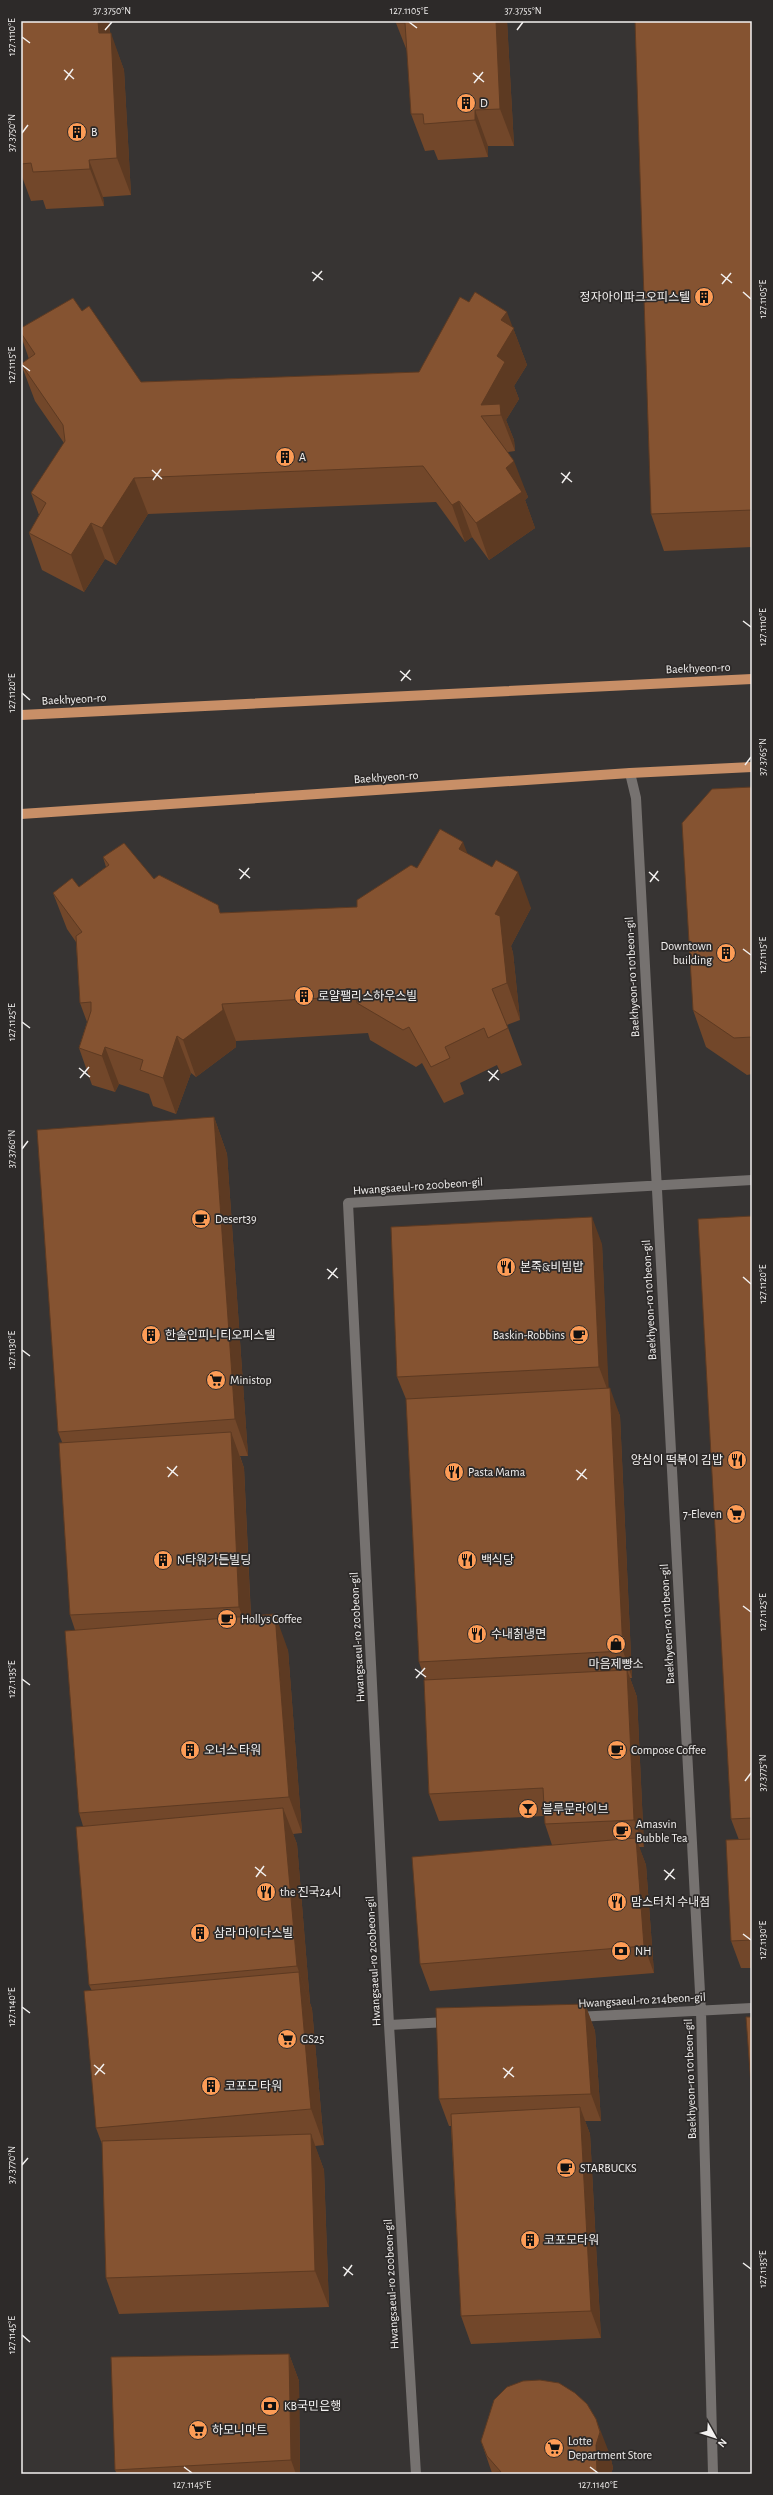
<svg xmlns="http://www.w3.org/2000/svg" width="773" height="2495" viewBox="0 0 773 2495" font-family="'Alegreya Sans','Noto Sans KR',sans-serif">
	<style>
		.lines { fill: none; stroke-linecap: round; stroke-linejoin: round }
		.minor { stroke: #767270; stroke-width: 10 }
		.major { stroke: #c88f67; stroke-width: 10 }
		.wall { fill: #72472a }
		.shaded-wall { fill: #5d3a22 }
		.building { fill: #855331; stroke: #5d3a22 }
		.ticks { fill: none; stroke: #f3f1f0; stroke-width: 1.5 }
		.labels { text-anchor: middle; stroke-width: 3.5; stroke-linejoin: round; paint-order: stroke }
		.poi-label { font-size: 12px; fill: #f3f1f0; stroke: #2d2a29; text-anchor: start }
		.street-label { font-size: 12px; fill: #f3f1f0; stroke: #2d2a29 }
		.neatline { fill: none; stroke: #f3f1f0; stroke-width: 1.5 }
		.ticks-label { font-size: 10px; text-anchor: middle; fill: #f3f1f0 }
	</style>
	<rect width="100%" height="100%" fill="#373433"/>
	<g class="lines">
		<!-- minor -->
		<path class="minor" d="M 630,773 L 636,798 L 701,2011 L 713,2474
			M 576,2017 L 752,2008
			M 389,2025 L 448,2022
			M 416,2474 L 389,2025 L 348,1203 L 752,1180"/>
		<!-- major -->
		<path class="major" d="M 21,715 L 752,679
			M 21,814 L 630,773 L 752,767"/>
	</g>
	<!-- wall -->
	<path class="wall" d="M 21,21 L 109,21 L 110,33 L 124,70 L 131,195 L 103,197 L 104,206 L 46,209 L 43,200 L 31,201 L 21,174 Z
		M 507,21 L 514,146 L 488,146 L 488,157 L 438,160 L 434,150 L 425,151 L 411,114 L 407,51 L 396,23 Z
		M 752,21 L 752,547 L 664,551 L 651,514 Z
		M 82,311 L 141,382 L 419,372 L 513,328 L 527,365 L 514,386 L 519,399 L 506,420 L 514,440 L 515,451 L 508,452 L 528,497 L 525,500 L 535,528 L 489,560 L 472,537 L 465,542 L 436,502 L 148,514 L 116,565 L 105,559 L 84,592 L 42,570 L 29,533 L 39,515 L 31,493 L 64,443 L 35,401 L 21,364 L 29,359 L 21,336 L 21,328 Z
		M 752,787 L 752,1074 L 747,1075 L 706,1047 L 693,1010 Z
		M 468,854 L 531,908 L 511,946 L 513,953 L 520,1020 L 507,1025 L 522,1065 L 501,1074 L 497,1065 L 460,1083 L 464,1094 L 444,1103 L 422,1063 L 416,1067 L 370,1040 L 368,1033 L 236,1041 L 236,1047 L 196,1077 L 191,1073 L 176,1114 L 153,1106 L 149,1094 L 119,1084 L 115,1092 L 92,1085 L 79,1048 L 87,1022 L 80,1003 L 76,942 L 67,929 L 53,893 L 79,887 L 106,867 L 103,857 L 154,879 L 221,913 L 357,907 L 417,868 Z
		M 214,1117 L 227,1154 L 248,1456 L 240,1456 L 244,1468 L 251,1616 L 288,1650 L 302,1833 L 293,1834 L 297,1844 L 310,2003 L 312,2009 L 324,2145 L 315,2146 L 324,2170 L 329,2307 L 119,2314 L 106,2278 L 102,2144 L 96,2128 L 92,1991 L 89,1985 L 83,1826 L 79,1813 L 75,1630 L 70,1615 L 62,1442 L 58,1432 Z
		M 752,1216 L 752,1968 L 741,1968 L 731,1941 L 739,1840 L 731,1819 Z
		M 602,1244 L 608,1388 L 620,1416 L 632,1678 L 630,1678 L 637,1697 L 644,1847 L 639,1847 L 646,1865 L 654,1973 L 430,1991 L 420,1964 L 552,1845 L 545,1824 L 544,1816 L 439,1821 L 429,1794 L 425,1680 L 419,1662 L 406,1399 L 397,1377 Z
		M 585,2004 L 595,2031 L 601,2121 L 585,2121 L 590,2134 L 601,2338 L 471,2344 L 461,2316 L 451,2126 L 449,2126 L 439,2099 Z
		M 289,2354 L 299,2381 L 300,2474 L 117,2474 L 115,2470 Z
		M 481,2441 L 610,2455 L 613,2468 L 611,2474 L 472,2474 L 492,2473 Z"/>
	<!-- shaded-wall -->
	<path class="shaded-wall" d="M 98,21 L 109,21 L 112,70 L 99,33 Z
		M 496,21 L 507,21 L 514,146 L 500,109 Z
		M 111,33 L 124,70 L 131,195 L 117,158 Z
		M 475,110 L 488,146 L 488,157 L 475,120 Z
		M 89,160 L 103,197 L 104,206 L 90,169 Z
		M 507,312 L 527,365 L 514,386 L 519,399 L 506,420 L 514,440 L 515,451 L 501,415 L 481,405 L 501,320 Z
		M 514,461 L 528,497 L 525,500 L 535,528 L 489,560 L 476,523 L 506,468 Z
		M 134,478 L 148,514 L 116,565 L 102,528 Z
		M 459,501 L 472,537 L 465,542 L 452,505 Z
		M 91,523 L 105,559 L 84,592 L 71,555 Z
		M 463,842 L 477,878 L 459,849 Z
		M 518,872 L 531,908 L 511,946 L 513,953 L 520,1020 L 507,983 L 495,914 Z
		M 222,1004 L 236,1041 L 236,1047 L 196,1077 L 183,1040 Z
		M 177,1036 L 191,1073 L 176,1114 L 163,1078 Z
		M 105,1047 L 119,1084 L 115,1092 L 102,1056 Z
		M 214,1117 L 227,1154 L 248,1456 L 235,1419 Z
		M 592,1217 L 602,1244 L 609,1394 L 599,1367 Z
		M 610,1388 L 620,1416 L 632,1678 L 623,1651 Z
		M 231,1432 L 244,1468 L 252,1643 L 239,1607 Z
		M 275,1614 L 288,1650 L 302,1833 L 289,1797 Z
		M 627,1670 L 637,1697 L 644,1847 L 634,1820 Z
		M 283,1808 L 297,1844 L 310,2003 L 297,1966 Z
		M 636,1838 L 646,1865 L 654,1973 L 644,1946 Z
		M 299,1972 L 312,2009 L 324,2145 L 311,2109 Z
		M 585,2004 L 595,2031 L 601,2121 L 591,2094 Z
		M 580,2107 L 590,2134 L 601,2338 L 591,2311 Z
		M 311,2134 L 324,2170 L 329,2307 L 315,2271 Z
		M 289,2354 L 299,2381 L 300,2474 L 296,2474 L 291,2460 Z
		M 596,2419 L 610,2455 L 613,2468 L 611,2474 L 597,2474 Z"/>
	<!-- building -->
	<path class="building" d="M 21,21 L 98,21 L 99,33 L 111,33 L 117,158 L 89,160 L 90,169 L 33,172 L 31,163 L 21,164 Z
		M 396,21 L 496,21 L 500,109 L 475,110 L 475,120 L 424,124 L 423,114 L 411,114 L 405,23 L 396,23 Z
		M 635,21 L 752,21 L 752,510 L 651,514 Z
		M 475,292 L 507,312 L 501,320 L 514,328 L 497,356 L 505,362 L 481,405 L 500,404 L 501,415 L 481,416 L 514,461 L 506,468 L 522,492 L 476,523 L 459,501 L 452,505 L 423,466 L 134,478 L 102,528 L 91,523 L 71,555 L 29,533 L 46,503 L 31,493 L 65,441 L 63,425 L 21,364 L 35,354 L 21,333 L 21,328 L 73,298 L 82,311 L 89,306 L 141,382 L 419,372 L 460,297 L 469,302 Z
		M 752,787 L 752,1037 L 734,1038 L 693,1010 L 682,823 L 712,789 Z
		M 440,829 L 463,842 L 459,849 L 492,867 L 496,860 L 518,872 L 495,914 L 500,916 L 507,983 L 492,989 L 508,1028 L 488,1038 L 484,1028 L 445,1047 L 450,1058 L 431,1067 L 409,1027 L 403,1030 L 357,1003 L 356,996 L 222,1004 L 223,1010 L 183,1040 L 177,1036 L 163,1078 L 140,1070 L 143,1060 L 105,1047 L 102,1056 L 79,1048 L 91,1011 L 91,1002 L 80,1003 L 76,936 L 82,932 L 53,893 L 72,878 L 79,887 L 109,865 L 103,857 L 124,843 L 154,879 L 159,875 L 218,905 L 220,913 L 357,907 L 357,900 L 411,865 L 417,868 Z
		M 214,1117 L 235,1419 L 58,1432 L 37,1130 Z
		M 752,1216 L 752,1818 L 731,1819 L 698,1219 Z
		M 592,1217 L 599,1367 L 397,1377 L 391,1227 Z
		M 610,1388 L 623,1651 L 419,1662 L 406,1399 Z
		M 231,1432 L 239,1607 L 70,1615 L 59,1443 Z
		M 275,1614 L 289,1797 L 79,1813 L 65,1631 Z
		M 627,1670 L 634,1820 L 545,1824 L 543,1788 L 429,1794 L 424,1680 Z
		M 283,1808 L 297,1966 L 89,1985 L 76,1827 Z
		M 636,1838 L 644,1946 L 420,1964 L 412,1857 Z
		M 752,1839 L 752,1940 L 731,1941 L 726,1840 Z
		M 299,1972 L 311,2109 L 96,2128 L 84,1991 Z
		M 585,2004 L 591,2094 L 439,2099 L 436,2008 Z
		M 746,2017 L 752,2017 L 752,2099 Z
		M 580,2107 L 591,2311 L 461,2316 L 451,2114 Z
		M 311,2134 L 315,2271 L 106,2278 L 102,2141 Z
		M 289,2354 L 291,2460 L 115,2470 L 111,2357 Z
		M 540,2380 L 559,2383 L 575,2393 L 587,2404 L 596,2419 L 600,2432 L 596,2445 L 597,2474 L 472,2474 L 501,2472 L 487,2456 L 481,2441 L 494,2400 L 507,2387 L 523,2381 Z"/>
	<!-- ticks -->
	<path class="ticks" d="M 409,22 L 417,28M 105,30 L 112,22M 517,30 L 523,22M 22,37 L 30,43M 64,70 L 74,79M 473,73 L 484,82M 65,80 L 73,69M 474,83 L 483,72M 22,133 L 28,125M 312,272 L 323,280M 721,274 L 732,283M 313,281 L 322,271M 722,284 L 731,273M 743,292 L 751,299M 22,365 L 30,371M 152,470 L 162,479M 561,473 L 572,482M 153,480 L 161,469M 562,483 L 570,472M 743,621 L 751,627M 400,671 L 411,680M 401,681 L 410,670M 22,693 L 30,700M 745,765 L 751,757M 239,869 L 250,878M 649,872 L 659,881M 240,879 L 249,868M 650,882 L 658,871M 743,949 L 751,955M 22,1022 L 30,1028M 79,1068 L 90,1077M 488,1071 L 499,1080M 80,1078 L 89,1067M 489,1081 L 498,1070M 22,1149 L 28,1141M 327,1269 L 338,1278M 743,1277 L 751,1284M 328,1279 L 337,1268M 22,1350 L 30,1356M 167,1467 L 178,1476M 576,1470 L 587,1479M 168,1477 L 177,1466M 577,1480 L 586,1469M 743,1606 L 751,1612M 415,1669 L 426,1677M 416,1678 L 425,1668M 22,1679 L 30,1685M 745,1781 L 751,1773M 255,1867 L 266,1876M 664,1870 L 675,1879M 256,1877 L 264,1866M 665,1880 L 674,1869M 743,1934 L 751,1940M 22,2007 L 30,2013M 94,2065 L 105,2074M 503,2068 L 514,2077M 95,2075 L 104,2064M 504,2078 L 513,2067M 22,2165 L 28,2158M 743,2263 L 751,2269M 343,2267 L 353,2275M 344,2276 L 352,2265M 22,2335 L 30,2342M 184,2467 L 192,2473M 590,2467 L 598,2473"/>
	<!-- icons -->
	<defs>
		<g id="building-disc" transform="scale(1)"><circle r="9.5" fill="#fd9c56" stroke="#2d2a29"/><path d="M-4-6H4V6H1V3H-1V6H-4ZM-2.5-4.3h1.7v1.8h-1.7ZM.8-4.3h1.7v1.8H.8ZM-2.5-1h1.7V.8h-1.7ZM.8-1h1.7V.8H.8Z" fill="#111"/></g>
		<g id="cafe-disc" transform="scale(1)"><circle r="9.5" fill="#fd9c56" stroke="#2d2a29"/><path d="M-5.5-4.5H6V0H3Q3 3.5 0 3.5H-2.5Q-5.5 3.5-5.5 0ZM3-3.2v2h1.7v-2ZM-6 4.5H4V6H-6Z" fill="#111"/></g>
		<g id="restaurant-disc" transform="scale(1)"><circle r="9.5" fill="#fd9c56" stroke="#2d2a29"/><path d="M-5-6h1v4h1v-4h1v4h1v-4h1v5L-1.5 .5V6h-2V.5L-5-1ZM5-6V6H3V1.5H1.5Q1.5-4 5-6Z" fill="#111"/></g>
		<g id="supermarket-disc" transform="scale(1)"><circle r="9.5" fill="#fd9c56" stroke="#2d2a29"/><path d="M-6-5.5h2.5l.6 2H6L4.5 2H-2.5L-4.4-4H-6ZM-1.5 3.2a1.3 1.3 0 1 0 .1 0ZM3 3.2a1.3 1.3 0 1 0 .1 0Z" fill="#111"/></g>
		<g id="shop-disc" transform="scale(1)"><circle r="9.5" fill="#fd9c56" stroke="#2d2a29"/><path d="M-5-2.5h2.3a2.7 3.5 0 0 1 5.4 0H5L5.5 6h-11ZM-1.5-2.5h3a1.5 2.3 0 0 0-3 0Z" fill="#111"/></g>
		<g id="bar-disc" transform="scale(1)"><circle r="9.5" fill="#fd9c56" stroke="#2d2a29"/><path d="M-6-5H6L.8 .8V4.5H3.5V6h-7V4.5H-.8V.8Z" fill="#111"/></g>
		<g id="bank-disc" transform="scale(1)"><circle r="9.5" fill="#fd9c56" stroke="#2d2a29"/><path d="M-6-4H6V4H-6ZM0-2.3a2.3 2.3 0 1 0 0 4.6a2.3 2.3 0 1 0 0-4.6Z" fill="#111"/></g>
	</defs>
	<g fill-rule="evenodd">
		<use href="#building-disc" x="466" y="103"/>
		<use href="#building-disc" x="77" y="132"/>
		<use href="#building-disc" x="704" y="297"/>
		<use href="#building-disc" x="285" y="457"/>
		<use href="#building-disc" x="726" y="953"/>
		<use href="#building-disc" x="304" y="996"/>
		<use href="#cafe-disc" x="201" y="1219"/>
		<use href="#restaurant-disc" x="506" y="1267"/>
		<use href="#building-disc" x="151" y="1335"/>
		<use href="#cafe-disc" x="579" y="1335"/>
		<use href="#supermarket-disc" x="216" y="1380"/>
		<use href="#restaurant-disc" x="737" y="1460"/>
		<use href="#restaurant-disc" x="454" y="1472"/>
		<use href="#supermarket-disc" x="736" y="1514"/>
		<use href="#building-disc" x="163" y="1560"/>
		<use href="#restaurant-disc" x="467" y="1560"/>
		<use href="#cafe-disc" x="227" y="1619"/>
		<use href="#restaurant-disc" x="477" y="1634"/>
		<use href="#shop-disc" x="616" y="1644"/>
		<use href="#building-disc" x="190" y="1750"/>
		<use href="#cafe-disc" x="617" y="1750"/>
		<use href="#bar-disc" x="528" y="1809"/>
		<use href="#cafe-disc" x="622" y="1831"/>
		<use href="#restaurant-disc" x="266" y="1892"/>
		<use href="#restaurant-disc" x="617" y="1902"/>
		<use href="#building-disc" x="200" y="1933"/>
		<use href="#bank-disc" x="621" y="1951"/>
		<use href="#supermarket-disc" x="287" y="2039"/>
		<use href="#building-disc" x="211" y="2086"/>
		<use href="#cafe-disc" x="566" y="2168"/>
		<use href="#building-disc" x="530" y="2240"/>
		<use href="#bank-disc" x="270" y="2406"/>
		<use href="#supermarket-disc" x="198" y="2430"/>
		<use href="#supermarket-disc" x="554" y="2448"/>
	</g>
	<g class="labels">
		<!-- poi labels -->
		<g class="poi-label">
			<text x="480" y="107">D</text>
			<text x="91" y="136">B</text>
			<text x="690" y="301" text-anchor="end">정자아이파크오피스텔</text>
			<text x="299" y="461">A</text>
			<text x="712" y="950" text-anchor="end">Downtown<tspan x="712" dy="14">building</tspan></text>
			<text x="318" y="1000">로얄팰리스하우스빌</text>
			<text x="215" y="1223">Desert39</text>
			<text x="520" y="1271">본죽&amp;비빔밥</text>
			<text x="165" y="1339">한솔인피니티오피스텔</text>
			<text x="565" y="1339" text-anchor="end">Baskin-Robbins</text>
			<text x="230" y="1384">Ministop</text>
			<text x="723" y="1464" text-anchor="end">양심이 떡볶이 김밥</text>
			<text x="468" y="1476">Pasta Mama</text>
			<text x="722" y="1518" text-anchor="end">7-Eleven</text>
			<text x="177" y="1564">N타워가든빌딩</text>
			<text x="481" y="1564">백식당</text>
			<text x="241" y="1623">Hollys Coffee</text>
			<text x="491" y="1638">수내칡냉면</text>
			<text x="616" y="1668" text-anchor="middle">마음제빵소</text>
			<text x="204" y="1754">오너스 타워</text>
			<text x="631" y="1754">Compose Coffee</text>
			<text x="542" y="1813">블루문라이브</text>
			<text x="636" y="1828">Amasvin<tspan x="636" dy="14">Bubble Tea</tspan></text>
			<text x="280" y="1896">the 진국24시</text>
			<text x="631" y="1906">맘스터치 수내점</text>
			<text x="214" y="1937">삼라 마이다스빌</text>
			<text x="635" y="1955">NH</text>
			<text x="301" y="2043">GS25</text>
			<text x="225" y="2090">코포모 타워</text>
			<text x="580" y="2172">STARBUCKS</text>
			<text x="544" y="2244">코포모타워</text>
			<text x="284" y="2410">KB국민은행</text>
			<text x="212" y="2434">하모니마트</text>
			<text x="568" y="2445">Lotte<tspan x="568" dy="14">Department Store</tspan></text>
		</g>
		<!-- street labels -->
		<g class="street-label">
			<text transform="translate(698 668) rotate(-2)" y="4">Baekhyeon-ro</text>
			<text transform="translate(74 699) rotate(-3)" y="4">Baekhyeon-ro</text>
			<text transform="translate(386 777) rotate(-4)" y="4">Baekhyeon-ro</text>
			<text transform="translate(632 977) rotate(-93)" y="4">Baekhyeon-ro 101beon-gil</text>
			<text transform="translate(418 1186) rotate(-4)" y="4">Hwangsaeul-ro 200beon-gil</text>
			<text transform="translate(649 1300) rotate(-93)" y="4">Baekhyeon-ro 101beon-gil</text>
			<text transform="translate(667 1624) rotate(-93)" y="4">Baekhyeon-ro 101beon-gil</text>
			<text transform="translate(357 1637) rotate(-93)" y="4">Hwangsaeul-ro 200beon-gil</text>
			<text transform="translate(373 1961) rotate(-93)" y="4">Hwangsaeul-ro 200beon-gil</text>
			<text transform="translate(642 2000) rotate(-3)" y="4">Hwangsaeul-ro 214beon-gil</text>
			<text transform="translate(690 2079) rotate(-92)" y="4">Baekhyeon-ro 101beon-gil</text>
			<text transform="translate(391 2284) rotate(-93)" y="4">Hwangsaeul-ro 200beon-gil</text>
		</g>
	</g>
	<!-- border -->
	<rect width="773" height="2495" fill="none" stroke="#2d2a29" stroke-width="44"/>
	<!-- north arrow -->
	<g transform="translate(715 2437) rotate(129)" stroke="#2d2a29" stroke-width="3" paint-order="stroke">
	<path d="M0-3L7 15L0 10L-7 15Z" fill="#f3f1f0"/>
	<text y="-6" font-size="11" font-weight="bold" text-anchor="middle" fill="#f3f1f0">N</text>
	</g>
	<rect x="22" y="22" width="729" height="2451" class="neatline"/>
	<g class="ticks-label">
		<text x="112" y="14">37.3750°N</text>
		<text x="409" y="14">127.1105°E</text>
		<text x="523" y="14">37.3755°N</text>
		<text transform="translate(11 37) rotate(-90)" y="4">127.1110°E</text>
		<text transform="translate(11 133) rotate(-90)" y="4">37.3750°N</text>
		<text transform="translate(762 299) rotate(-90)" y="4">127.1105°E</text>
		<text transform="translate(11 365) rotate(-90)" y="4">127.1115°E</text>
		<text transform="translate(762 627) rotate(-90)" y="4">127.1110°E</text>
		<text transform="translate(11 693) rotate(-90)" y="4">127.1120°E</text>
		<text transform="translate(762 757) rotate(-90)" y="4">37.3765°N</text>
		<text transform="translate(762 955) rotate(-90)" y="4">127.1115°E</text>
		<text transform="translate(11 1022) rotate(-90)" y="4">127.1125°E</text>
		<text transform="translate(11 1149) rotate(-90)" y="4">37.3760°N</text>
		<text transform="translate(762 1284) rotate(-90)" y="4">127.1120°E</text>
		<text transform="translate(11 1350) rotate(-90)" y="4">127.1130°E</text>
		<text transform="translate(762 1612) rotate(-90)" y="4">127.1125°E</text>
		<text transform="translate(11 1679) rotate(-90)" y="4">127.1135°E</text>
		<text transform="translate(762 1773) rotate(-90)" y="4">37.3775°N</text>
		<text transform="translate(762 1940) rotate(-90)" y="4">127.1130°E</text>
		<text transform="translate(11 2007) rotate(-90)" y="4">127.1140°E</text>
		<text transform="translate(11 2165) rotate(-90)" y="4">37.3770°N</text>
		<text transform="translate(762 2269) rotate(-90)" y="4">127.1135°E</text>
		<text transform="translate(11 2335) rotate(-90)" y="4">127.1145°E</text>
		<text x="192" y="2488">127.1145°E</text>
		<text x="598" y="2488">127.1140°E</text>
	</g>
</svg>
